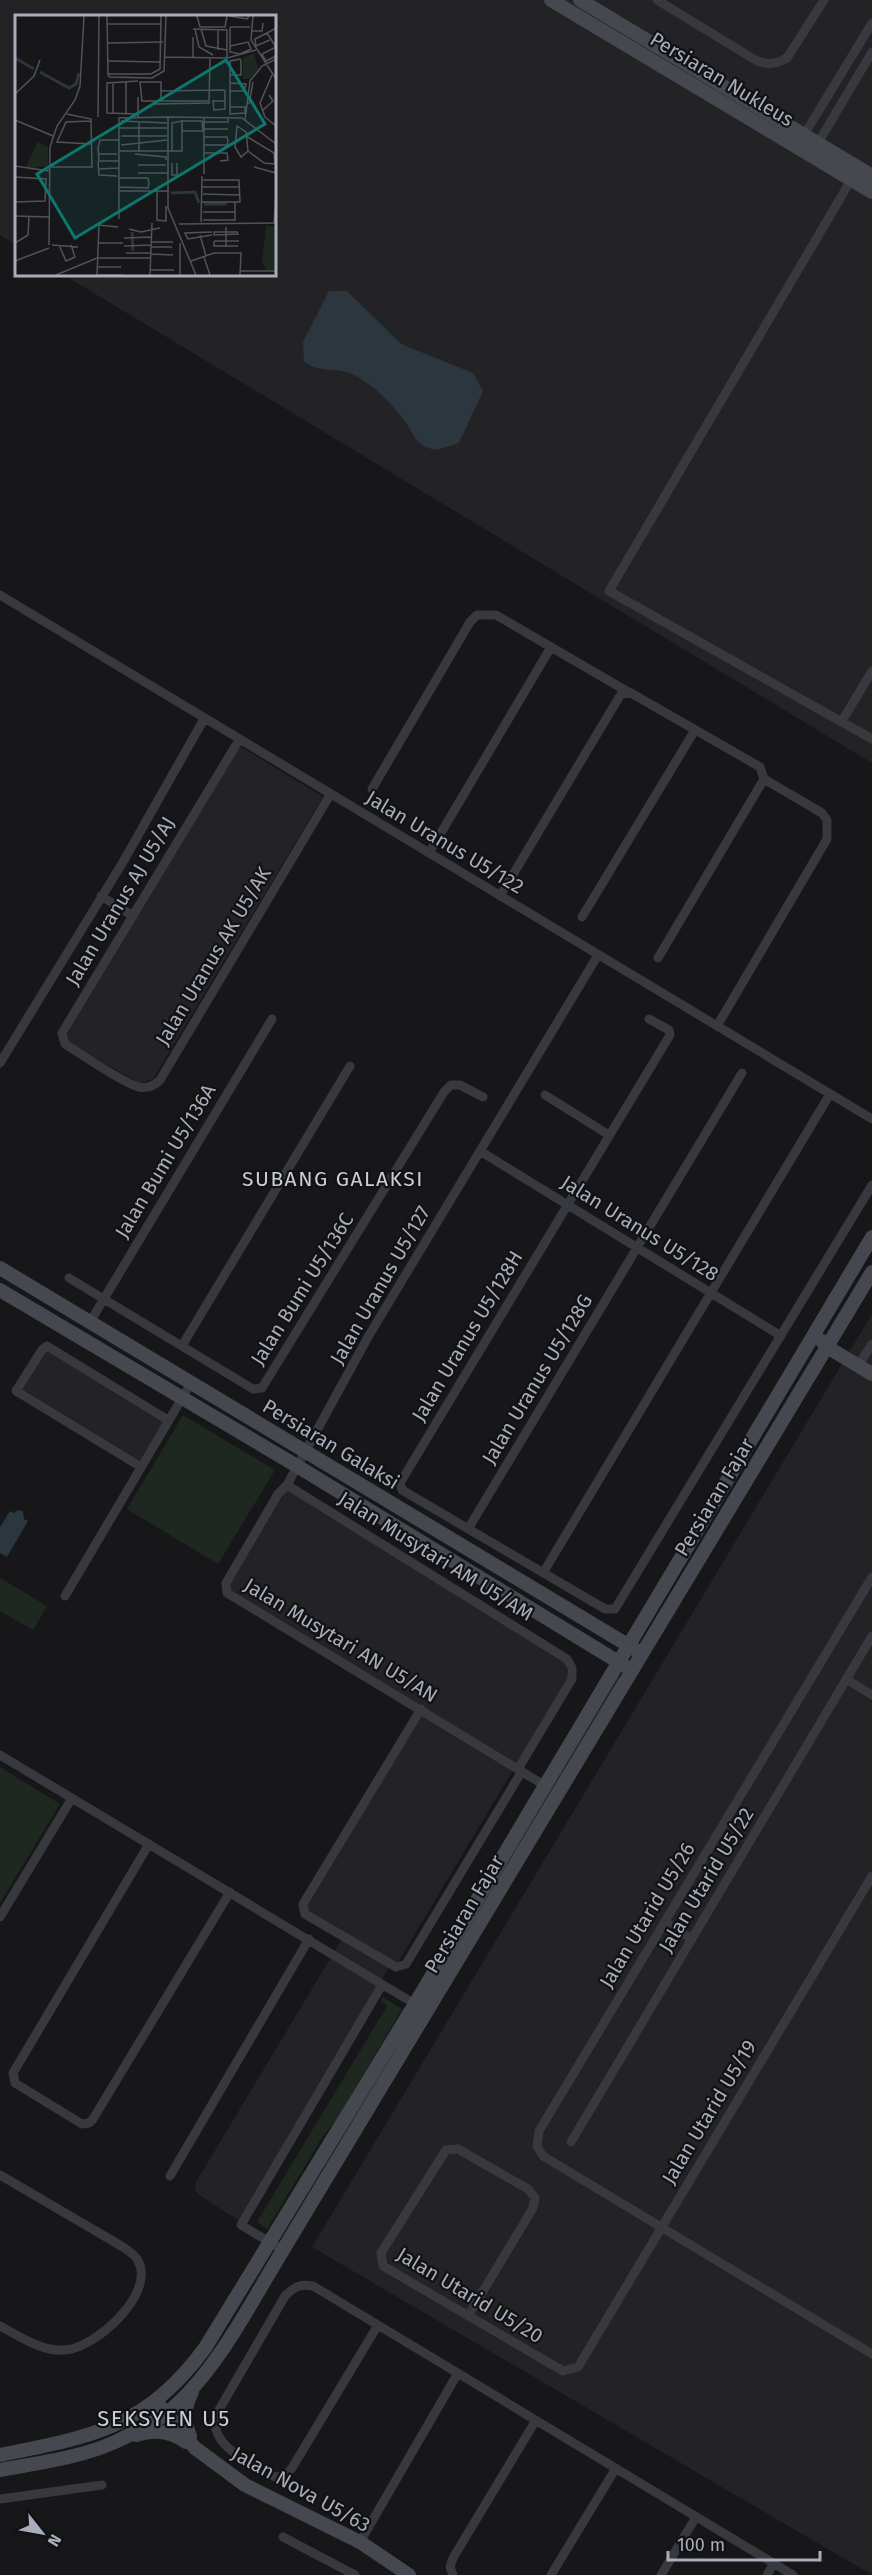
<svg xmlns="http://www.w3.org/2000/svg" width="872" height="2575" viewBox="0 0 872 2575" font-family="'Fira Sans',sans-serif">
	<style>
		.built { fill: #232326 }
		.green { fill: #1e2820 }
		.water { fill: #2b363f }
		.lines { fill: none; stroke-linecap: round; stroke-linejoin: round }
		.street { stroke: #37393f; stroke-width: 9 }
		.secondary { stroke: #45484f; stroke-width: 14 }
		.labels { text-anchor: middle; stroke-width: 4.5; stroke-linejoin: round; paint-order: stroke }
		.street-label { font-size: 20px; fill: #a8adbb; stroke: #121214 }
		.neighbourhood-label { font-size: 21px; letter-spacing: 1.5px; fill: #c9cdd6; stroke: #121214 }
		.quarter-label { font-size: 22px; letter-spacing: 1.5px; fill: #c9cdd6; stroke: #121214 }
		.inset-river { fill: none; stroke: #2b363f; stroke-width: 3 }
		.inset-road { fill: none; stroke: #51535a; stroke-width: 1.5 }
		.view { fill: #0f766e; fill-opacity: 0.15; stroke: #0f766e; stroke-width: 3 }
		.inset-edge { fill: none; stroke: #a8adbb; stroke-width: 3 }
	</style>
	<rect width="100%" height="100%" fill="#171719"/>
	<!-- built -->
	<path class="built" d="M 0,0 L 872,0 L 872,763 L 64,275 L 274,274 L 274,16 L 16,16 L 16,245 L 0,235 Z
		M 240,746 L 323,797 L 153,1079 L 139,1083 L 70,1043 L 67,1033 Z
		M 872,1314 L 872,2575 L 312,2247 Z
		M 47,1351 L 164,1421 L 139,1461 L 21,1390 Z
		M 288,1490 L 565,1661 L 568,1678 L 398,1962 L 393,1960 L 239,2221 L 198,2194 L 195,2189 L 196,2182 L 345,1934 L 308,1912 L 306,1907 L 426,1709 L 230,1591 L 230,1583 L 281,1496 Z"/>
	<!-- green -->
	<path class="green" d="M 183,1415 L 275,1470 L 218,1564 L 127,1509 Z
		M 0,1578 L 47,1606 L 33,1630 L 0,1611 Z
		M 616,1676 L 620,1678 L 428,2002 L 424,2000 Z
		M 0,1767 L 60,1804 L 0,1903 Z
		M 383,1997 L 402,2009 L 336,2120 L 323,2136 L 267,2229 L 257,2222 L 387,2006 L 381,2001 Z"/>
	<!-- water -->
	<path class="water" d="M 329,291 L 347,291 L 401,344 L 473,373 L 483,391 L 459,443 C 451,445 439,451 432,449 C 416,446 413,432 404,420 C 392,403 371,383 352,374 C 335,367 317,373 304,361 L 303,342 Z
		M 18,1510 L 23,1511 L 24,1519 L 28,1521 L 7,1557 L 0,1553 L 0,1527 L 10,1511 L 14,1513 Z"/>
	<g class="lines">
		<!-- street -->
		<path class="street" d="M 657,0 L 757,61 C 769,65 776,64 787,58 L 824,0
			M 801,140 L 872,23
			M 815,148 L 872,52
			M 851,180 L 609,591 L 872,739
			M 0,595 L 872,1119
			M 842,721 L 872,671
			M 239,740 L 62,1033 L 65,1044 C 81,1054 124,1084 139,1087 C 148,1089 154,1086 160,1080 L 330,795
			M 372,789 L 470,622 L 477,615 L 496,615 L 630,693
			M 429,853 L 551,647
			M 101,896 L 133,916
			M 500,896 L 621,694 L 631,693 L 760,767 L 764,779 L 822,813 L 827,820 L 827,839 L 717,1026
			M 582,917 L 695,730
			M 658,958 L 764,779
			M 649,1019 L 669,1030 L 670,1035 L 400,1483 L 402,1490 L 605,1609 L 615,1609 L 872,1185
			M 0,1063 L 123,862 L 204,719
			M 545,1095 L 609,1135
			M 480,1151 L 781,1336
			M 69,1278 L 253,1389 L 262,1388 L 444,1092 L 451,1085 L 460,1085 L 483,1097
			M 90,1322 L 272,1019
			M 183,1344 L 350,1066
			M 858,1366 L 872,1344
			M 141,1467 L 16,1391 L 42,1350 L 47,1346 L 168,1420
			M 287,1485 L 278,1494 L 226,1583 L 227,1593 L 544,1785
			M 468,1529 L 742,1073
			M 543,1573 L 830,1094
			M 872,1577 L 539,2131 L 537,2146 L 543,2156 L 872,2354
			M 65,1596 L 191,1383
			M 846,1679 L 872,1695
			M 421,1709 L 303,1904 L 305,1914 L 396,1967 L 406,1964 L 522,1771
			M 0,1755 L 420,2007
			M 518,1769 L 572,1679 L 572,1668 L 567,1659 L 287,1485 L 368,1337 L 598,955
			M 149,1844 L 13,2073 L 15,2083 L 82,2124 L 89,2123 L 93,2119 L 230,1892
			M 0,1917 L 72,1798
			M 665,1922 L 692,1939
			M 571,2142 L 872,1636
			M 0,2175 L 123,2247 C 127,2250 134,2254 137,2259 C 158,2292 96,2348 65,2350 C 42,2352 19,2336 0,2326
			M 170,2176 L 309,1939
			M 283,2250 L 241,2225 L 382,1985
			M 468,2316 L 533,2208 L 535,2198 L 528,2189 L 458,2149 L 446,2150 L 381,2253 L 383,2266 L 563,2371 L 578,2367 L 872,1876
			M 378,2325 L 292,2468 L 285,2476 L 275,2477 C 253,2463 208,2447 216,2415 L 285,2296 C 295,2286 300,2284 313,2286 C 474,2382 634,2478 793,2575
			M 0,2499 L 102,2485
			M 283,2537 L 355,2575
			M 360,2542 L 458,2373
			M 453,2575 L 450,2567 L 453,2558 L 536,2420
			M 551,2575 L 616,2468
			M 661,2575 L 696,2517
			M 767,2575 L 774,2563"/>
		<!-- secondary -->
		<path class="secondary" d="M 551,0 L 872,192
			M 580,0 L 872,176
			M 0,1268 L 636,1650
			M 0,1290 L 297,1466 L 625,1666
			M 822,1341 L 827,1347 L 872,1374
			M 162,2408 L 195,2448 L 245,2485 L 360,2542 L 409,2575
			M 136,2435 C 154,2429 171,2431 186,2442
			M 190,2436 C 183,2419 184,2408 192,2392
			M 0,2455 C 92,2437 147,2427 205,2348 L 415,2004 L 872,1237
			M 0,2470 C 37,2463 80,2458 115,2442 C 132,2434 152,2424 167,2413 C 216,2373 250,2304 283,2250 L 872,1272"/>
	</g>
	<g class="labels">
		<!-- street labels -->
		<g class="street-label">
			<text transform="translate(722 79) rotate(31)" y="7">Persiaran Nukleus</text>
			<text transform="translate(445 842) rotate(31)" y="7">Jalan Uranus U5/122</text>
			<text transform="translate(120 901) rotate(-59)" y="7">Jalan Uranus AJ U5/AJ</text>
			<text transform="translate(213 956) rotate(-59)" y="7">Jalan Uranus AK U5/AK</text>
			<text transform="translate(165 1161) rotate(-59)" y="7">Jalan Bumi U5/136A</text>
			<text transform="translate(640 1228) rotate(32)" y="7">Jalan Uranus U5/128</text>
			<text transform="translate(380 1285) rotate(-60)" y="7">Jalan Uranus U5/127</text>
			<text transform="translate(302 1289) rotate(-58)" y="7">Jalan Bumi U5/136C</text>
			<text transform="translate(467 1336) rotate(-59)" y="7">Jalan Uranus U5/128H</text>
			<text transform="translate(537 1379) rotate(-59)" y="7">Jalan Uranus U5/128G</text>
			<text transform="translate(331 1444) rotate(31)" y="7">Persiaran Galaksi</text>
			<text transform="translate(714 1497) rotate(-59)" y="7">Persiaran Fajar</text>
			<text transform="translate(436 1556) rotate(32)" y="7">Jalan Musytari AM U5/AM</text>
			<text transform="translate(341 1640) rotate(31)" y="7">Jalan Musytari AN U5/AN</text>
			<text transform="translate(706 1880) rotate(-59)" y="7">Jalan Utarid U5/22</text>
			<text transform="translate(464 1914) rotate(-59)" y="7">Persiaran Fajar</text>
			<text transform="translate(647 1915) rotate(-59)" y="7">Jalan Utarid U5/26</text>
			<text transform="translate(709 2112) rotate(-59)" y="7">Jalan Utarid U5/19</text>
			<text transform="translate(470 2295) rotate(31)" y="7">Jalan Utarid U5/20</text>
			<text transform="translate(301 2489) rotate(29)" y="7">Jalan Nova U5/63</text>
		</g>
		<!-- neighbourhood labels -->
		<g class="neighbourhood-label">
			<text x="333" y="1186">SUBANG GALAKSI</text>
		</g>
		<!-- quarter labels -->
		<g class="quarter-label">
			<text x="164" y="2426">SEKSYEN U5</text>
		</g>
	</g>
	<!-- overview -->
	<g transform="translate(15 15)">
		<rect width="261" height="261" fill="#171719"/>
		<path d="M 239,38 L 243,54 L 235,64 L 228,64 L 228,43 ZM 23,127 L 33,132 L 33,151 L 15,153 L 11,151 ZM 251,211 L 261,211 L 261,256 L 252,256 L 247,247 Z" fill="#1e2820"/>
		<path class="inset-river" d="M 0,43 L 19,54M 25,57 L 54,73 L 61,69 L 64,58M 156,178 L 180,177 L 184,188M 189,189 L 212,189M 117,217 L 118,236"/>
		<path class="inset-road" d="M 92,1 L 93,59M 182,1 L 185,12 L 210,12 L 212,1M 215,1 L 232,4 L 234,1M 238,1 L 236,25 L 261,64M 92,9 L 146,9M 178,14 L 212,15 L 212,43M 180,14 L 184,32 L 198,40M 186,14 L 191,31 L 212,35M 237,16 L 247,16 L 248,8M 252,18 L 240,24 L 241,31 L 255,25M 92,28 L 148,27M 215,31 L 233,27 L 236,34 L 225,39 L 215,37 L 215,13 L 216,12 L 235,12M 261,32 L 247,39 L 251,46 L 261,41M 261,32 L 252,18 L 261,13M 203,35 L 203,14M 150,42 L 212,43 L 241,35M 178,42 L 178,22M 92,46 L 146,47M 215,60 L 226,60 L 226,45M 257,60 L 245,88 L 250,102 L 261,111M 94,62 L 137,63 L 149,56 L 151,1M 94,62 L 93,59 L 136,59 L 145,54 L 146,1M 123,66 L 92,68 L 92,98 L 123,99M 98,67 L 98,99M 111,67 L 111,99M 215,68 L 231,69 L 229,76 L 215,76M 146,76 L 209,75 L 210,76 L 210,94 L 199,95 L 198,86 L 210,86M 0,79 L 19,61 L 25,45M 123,82 L 123,102M 146,86 L 146,67 L 125,67 L 127,86 L 193,86M 139,89 L 194,88 L 195,42M 234,89 L 238,67M 215,92 L 230,92 L 230,98 L 215,99 L 215,46 L 226,44M 247,96 L 258,86 L 254,80M 83,102 L 84,1M 189,103 L 189,159M 0,105 L 38,121M 230,105 L 235,66 L 247,51 L 261,44M 106,106 L 152,108M 189,107 L 213,107 L 213,103M 222,111 L 231,117 L 233,136 L 226,142 L 220,132 ZM 104,113 L 152,113M 189,114 L 213,114M 167,116 L 188,116 L 187,106 L 167,106M 106,121 L 152,121M 231,121 L 259,138 L 260,149M 189,122 L 212,122 L 213,126 L 212,130 L 189,130M 104,125 L 85,125 L 83,133 L 84,146 L 104,146M 76,129 L 42,127 L 51,107 L 76,106M 106,130 L 152,125M 104,136 L 157,136 L 157,108 L 167,106M 157,136 L 167,136 L 167,105M 233,136 L 249,148 L 261,149M 124,137 L 124,106M 189,138 L 212,138 L 213,145 L 205,146M 83,139 L 102,139M 120,139 L 151,142 L 151,145M 83,146 L 84,160 L 102,161M 157,148 L 157,160 L 162,160 L 162,148M 123,150 L 151,150M 0,151 L 34,156M 36,152 L 77,152 L 76,104 L 52,99M 239,152 L 261,158M 83,154 L 104,153M 123,158 L 153,158M 0,162 L 31,164 L 30,186 L 0,187M 104,163 L 133,163 L 134,168 L 133,173 L 104,172M 187,172 L 225,172M 104,176 L 154,176M 142,176 L 142,205 L 151,206 L 151,191M 188,179 L 225,180M 187,187 L 225,187 L 224,165 L 188,165M 188,197 L 220,197M 0,201 L 35,202M 104,204 L 104,103 L 153,102M 188,205 L 220,205 L 220,187M 186,207 L 187,161M 259,208 L 261,183M 164,209 L 261,208M 114,214 L 126,217 L 145,213M 199,217 L 222,217 L 223,219 L 199,220 ZM 185,220 L 191,241M 197,220 L 173,224 L 170,218 L 197,217M 109,223 L 136,222M 199,226 L 199,231 L 223,231M 199,226 L 224,226M 136,227 L 158,227M 0,228 L 13,220 L 14,201M 84,228 L 108,228M 34,230 L 35,132 L 42,111 L 60,85 L 65,71 L 69,1M 37,230 L 63,232M 44,230 L 51,246 L 60,242 L 56,230M 109,231 L 136,230M 136,232 L 157,232M 211,232 L 211,212M 111,238 L 136,238M 136,239 L 158,240M 189,242 L 195,260M 0,246 L 34,233M 176,246 L 199,238 L 226,238 L 225,260M 83,252 L 106,252M 135,255 L 159,255M 225,256 L 261,256M 41,260 L 82,243 L 136,243M 82,260 L 84,210 L 103,212M 82,260 L 108,260M 135,260 L 137,208M 165,260 L 165,228M 181,260 L 153,193 L 153,102 L 227,103 L 261,129"/>
		<path class="view" d="M 211,45 L 250,109 L 60,223 L 22,159 Z"/>
		<rect width="261" height="261" class="inset-edge"/>
	</g>
	<!-- north arrow -->
	<g transform="translate(42 2533) rotate(121)" stroke="#121214" stroke-width="4.5" paint-order="stroke">
	<path d="M0-4.5L10 22L0 15L-10 22Z" fill="#a8adbb"/>
	<text y="-9" font-size="16" font-weight="bold" text-anchor="middle" fill="#a8adbb">N</text>
	</g>
	<!-- scale -->
	<path d="M668 2551v9h152v-9" fill="none" stroke="#a8adbb" stroke-width="3"/>
	<text x="677" y="2551" font-size="18" fill="#a8adbb" stroke="#121214" stroke-width="4.5" paint-order="stroke">100 m</text>
</svg>
